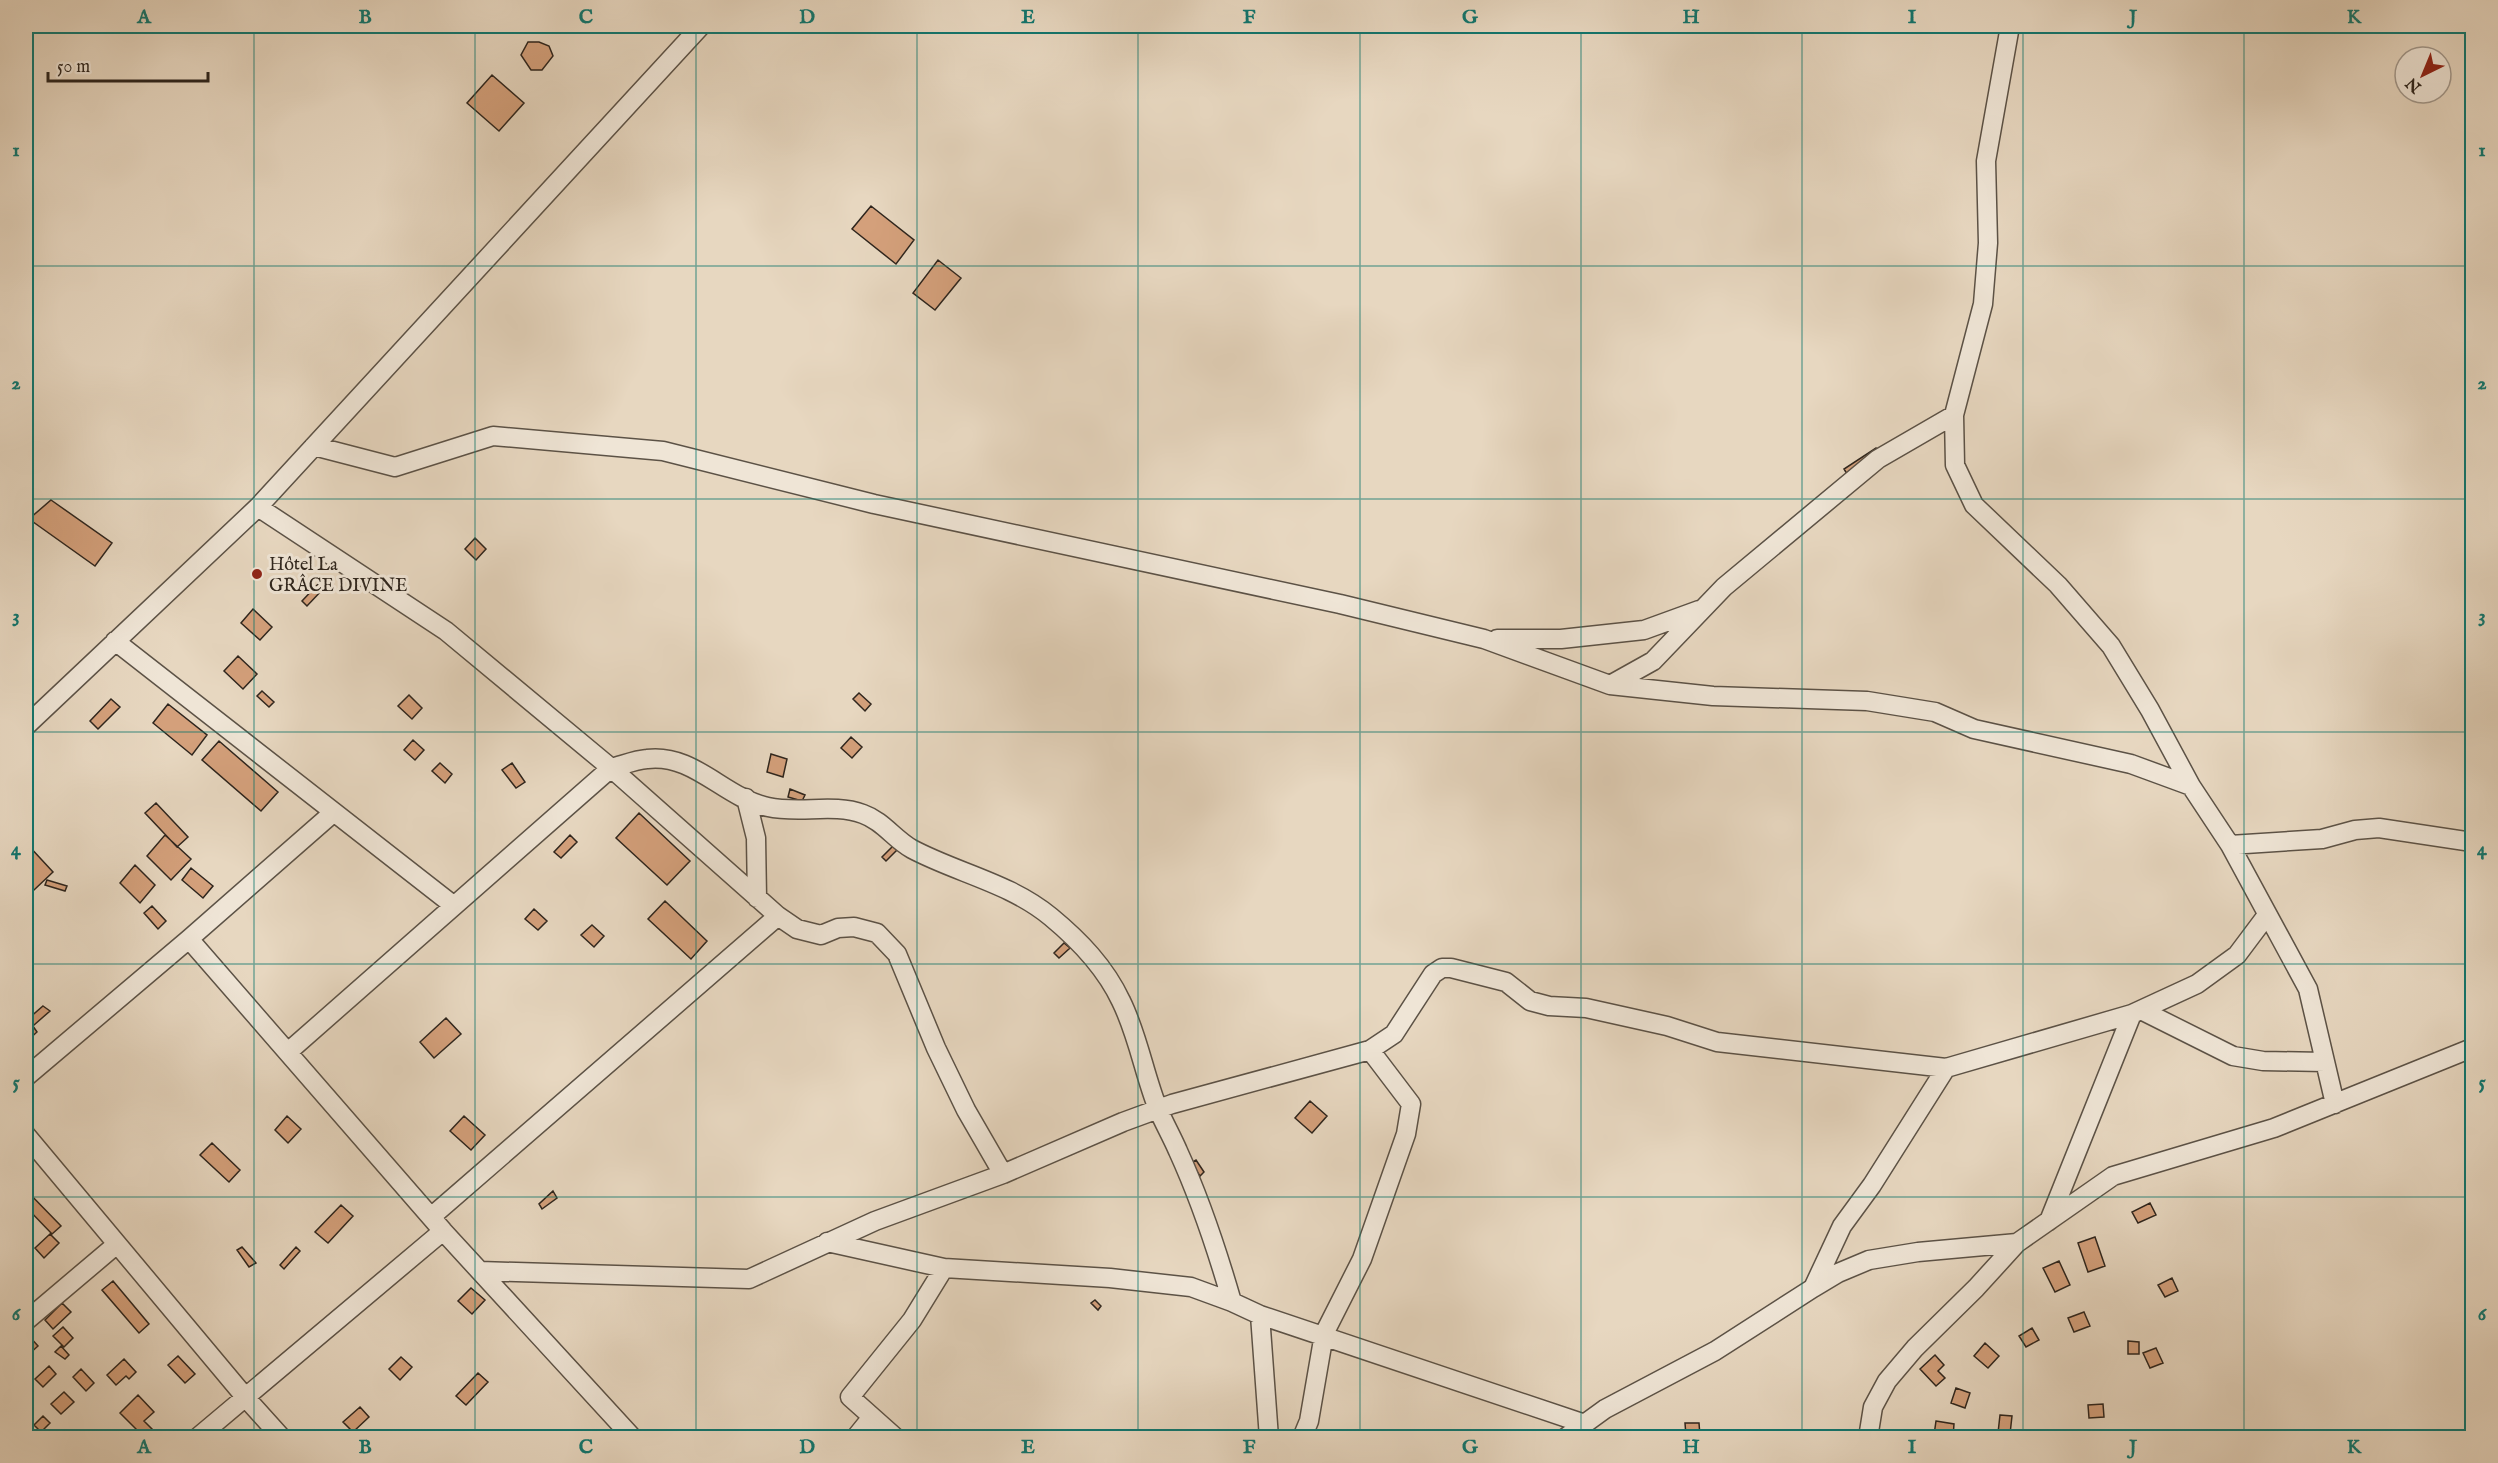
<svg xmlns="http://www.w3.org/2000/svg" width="2498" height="1463" viewBox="0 0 2498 1463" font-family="'IM FELL English',serif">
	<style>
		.building { fill: #d4a07b; stroke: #2e251d; stroke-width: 1.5 }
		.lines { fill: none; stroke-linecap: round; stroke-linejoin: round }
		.minor-casing { stroke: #5c5246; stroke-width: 21 }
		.minor { stroke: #efe5d6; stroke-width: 18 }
		.grid { fill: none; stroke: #0f766e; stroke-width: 1.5; stroke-opacity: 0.55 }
		.poi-dot { fill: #8f2418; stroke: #efe5d6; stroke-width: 2 }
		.labels { text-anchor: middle; stroke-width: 6; stroke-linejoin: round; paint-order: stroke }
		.poi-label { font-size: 18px; fill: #2e251d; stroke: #efe5d6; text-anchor: start }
		.neatline { fill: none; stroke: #0f766e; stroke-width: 2 }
		.grid-label { font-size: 20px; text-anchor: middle; font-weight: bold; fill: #0f766e }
	</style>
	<rect width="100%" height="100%" fill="#e7d7c0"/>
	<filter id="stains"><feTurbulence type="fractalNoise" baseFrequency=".00333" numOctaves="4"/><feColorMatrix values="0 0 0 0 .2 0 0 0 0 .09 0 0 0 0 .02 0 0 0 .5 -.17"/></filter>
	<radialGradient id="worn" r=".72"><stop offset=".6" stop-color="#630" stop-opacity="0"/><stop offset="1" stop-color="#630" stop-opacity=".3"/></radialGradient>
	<!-- building -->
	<path class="building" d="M 528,42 L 539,42 L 549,46 L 553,56 L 542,70 L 531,70 L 521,55 Z
		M 492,75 L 524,103 L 499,131 L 467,103 Z
		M 871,206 L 914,240 L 896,264 L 852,229 Z
		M 938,260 L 961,278 L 935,310 L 913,293 Z
		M 1876,448 L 1884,458 L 1850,479 L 1844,469 Z
		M 51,500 L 112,543 L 95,566 L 29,519 Z
		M 475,538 L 486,549 L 476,560 L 465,549 Z
		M 319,583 L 324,588 L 307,606 L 302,601 Z
		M 253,609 L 272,627 L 260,640 L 241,623 Z
		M 238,656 L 257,674 L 243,689 L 224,671 Z
		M 262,691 L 274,702 L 269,707 L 257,696 Z
		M 859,693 L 871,704 L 865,711 L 853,699 Z
		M 409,695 L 422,708 L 412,719 L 398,706 Z
		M 111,699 L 120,707 L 98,729 L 90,721 Z
		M 168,704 L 207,735 L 192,755 L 153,723 Z
		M 851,737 L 862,747 L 852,758 L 841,748 Z
		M 413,740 L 424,750 L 415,760 L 404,750 Z
		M 219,741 L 278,792 L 261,811 L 202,760 Z
		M 771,754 L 787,759 L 783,777 L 767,772 Z
		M 440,763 L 452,774 L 445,783 L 432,771 Z
		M 512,763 L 525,782 L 516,788 L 502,770 Z
		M 790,789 L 805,795 L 802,801 L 788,797 Z
		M 156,803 L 188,837 L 177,847 L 145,813 Z
		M 639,813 L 690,861 L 667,885 L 616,838 Z
		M 165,835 L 191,859 L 171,880 L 147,856 Z
		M 570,835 L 577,842 L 561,858 L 554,852 Z
		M 898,841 L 902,845 L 886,861 L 882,857 Z
		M 28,845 L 53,872 L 34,890 L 26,881 L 26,847 Z
		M 135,865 L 155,885 L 140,903 L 120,883 Z
		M 191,868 L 213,886 L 203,898 L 182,880 Z
		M 47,880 L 67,886 L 65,891 L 45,885 Z
		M 665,901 L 707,941 L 691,959 L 648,919 Z
		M 152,906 L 166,921 L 158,929 L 144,913 Z
		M 534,909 L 547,921 L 538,930 L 525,919 Z
		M 592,925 L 604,936 L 594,947 L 581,935 Z
		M 1064,943 L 1070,948 L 1059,958 L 1054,953 Z
		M 43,1006 L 50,1011 L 34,1025 L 28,1019 Z
		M 446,1018 L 461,1034 L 434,1058 L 420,1042 Z
		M 28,1019 L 37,1032 L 26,1042 L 26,1023 Z
		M 1310,1101 L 1327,1116 L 1312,1133 L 1295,1118 Z
		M 287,1116 L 301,1129 L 288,1143 L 275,1130 Z
		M 464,1116 L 485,1135 L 471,1150 L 450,1131 Z
		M 212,1143 L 240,1170 L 229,1182 L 200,1155 Z
		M 1196,1160 L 1204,1172 L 1200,1176 L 1191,1163 Z
		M 27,1191 L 61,1226 L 52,1234 L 26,1207 Z
		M 553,1191 L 557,1198 L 542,1209 L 539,1204 Z
		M 2150,1203 L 2156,1215 L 2138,1223 L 2132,1212 Z
		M 341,1205 L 353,1216 L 328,1243 L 315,1232 Z
		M 50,1234 L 59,1243 L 44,1258 L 35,1248 Z
		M 2095,1237 L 2105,1266 L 2088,1272 L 2078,1243 Z
		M 242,1247 L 256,1263 L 249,1267 L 237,1250 Z
		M 296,1247 L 300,1251 L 284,1269 L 280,1265 Z
		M 2059,1261 L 2070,1285 L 2055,1292 L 2043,1268 Z
		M 2172,1278 L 2178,1291 L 2165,1297 L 2158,1285 Z
		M 113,1281 L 149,1324 L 139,1333 L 102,1290 Z
		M 471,1288 L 485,1300 L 472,1314 L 458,1301 Z
		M 1095,1300 L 1101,1306 L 1098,1310 L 1091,1303 Z
		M 62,1303 L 71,1312 L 53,1329 L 45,1320 Z
		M 2084,1312 L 2090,1326 L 2074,1332 L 2068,1318 Z
		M 63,1327 L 73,1338 L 64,1347 L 53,1336 Z
		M 2032,1328 L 2039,1340 L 2026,1347 L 2019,1336 Z
		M 29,1336 L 38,1346 L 27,1356 L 26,1339 Z
		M 2128,1341 L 2139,1342 L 2139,1354 L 2128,1354 Z
		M 1985,1343 L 1999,1356 L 1988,1368 L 1974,1356 Z
		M 61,1346 L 69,1355 L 65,1359 L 55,1352 Z
		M 2156,1348 L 2163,1363 L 2150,1368 L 2143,1353 Z
		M 1935,1355 L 1944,1365 L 1938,1371 L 1945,1378 L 1936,1386 L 1920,1369 Z
		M 178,1356 L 195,1374 L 185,1383 L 168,1365 Z
		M 401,1357 L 412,1367 L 400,1380 L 389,1369 Z
		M 124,1359 L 136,1372 L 129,1379 L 126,1376 L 116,1385 L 107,1375 Z
		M 49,1366 L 56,1374 L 43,1387 L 35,1379 Z
		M 81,1369 L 94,1383 L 86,1391 L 73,1377 Z
		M 478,1373 L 488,1382 L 466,1405 L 456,1396 Z
		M 1956,1388 L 1970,1393 L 1965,1408 L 1951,1403 Z
		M 64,1392 L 74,1402 L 61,1414 L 51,1404 Z
		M 138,1395 L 154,1412 L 144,1421 L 153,1430 L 145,1438 L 120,1413 Z
		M 2103,1404 L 2104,1417 L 2089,1418 L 2088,1405 Z
		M 360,1407 L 369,1417 L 353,1432 L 343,1422 Z
		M 2000,1415 L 2012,1416 L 2010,1434 L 1998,1433 Z
		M 43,1416 L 50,1423 L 41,1432 L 34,1425 Z
		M 1936,1421 L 1954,1424 L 1953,1437 L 1934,1435 Z
		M 1685,1423 L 1699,1423 L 1700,1436 L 1686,1436 Z"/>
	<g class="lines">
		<!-- minor casing -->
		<g class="minor-casing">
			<path id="minor" d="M 2010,26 L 1986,161 L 1988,243 L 1983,304 L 1954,415 L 1955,465 L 1974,505 L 2058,585 L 2111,646 L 2150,710 L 2191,786 L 2230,845 L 2308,989 L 2335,1104
				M 314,446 L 395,467 L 493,436 L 663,451 L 874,504 L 1340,604 L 1484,639 L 1610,685 L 1713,696 L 1867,701 L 1935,712 L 1974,729 L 2131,764 L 2191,786
				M 258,507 L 446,631 L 611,768 L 778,916 L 797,929 L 821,935 L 838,928 L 854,927 L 877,933 L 897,954 L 936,1048 L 966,1110 L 1003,1174
				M 1497,639 L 1561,639 L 1644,630 L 1699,610
				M 115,641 L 453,905
				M 1610,685 L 1653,661 L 1724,587 L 1878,459 L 1954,415
				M 26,726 L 258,507 L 701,26
				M 746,798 L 756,838 L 757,898
				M 2230,845 L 2322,839 L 2355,830 L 2379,828 L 2472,842
				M 189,939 L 443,1231 L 633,1438
				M 2141,1010 L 2233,1056 L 2263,1061 L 2325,1062
				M 288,1052 L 611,768 C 623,765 635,760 647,759 C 694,753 724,798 768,807 C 800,814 833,803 863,814 C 883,821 894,839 912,849 C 957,873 1010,883 1051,917 C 1080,941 1105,967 1121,1001 C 1138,1035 1144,1074 1158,1109 C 1164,1123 1172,1137 1178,1151 C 1200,1199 1217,1250 1232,1302
				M 26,1077 L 189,939 L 334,812
				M 26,1135 L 246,1398 L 282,1438
				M 431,1217 L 778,916
				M 2049,1221 L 2132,1014
				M 827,1242 L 944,1268 L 1110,1278 L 1191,1287 L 1232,1302 L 1260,1315 L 1585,1424
				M 480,1271 L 749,1279 L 875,1221 L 1003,1174 L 1123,1122 L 1172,1104 L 1370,1050 L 1394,1034 L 1433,974 L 1442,968 L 1451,968 L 1506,982 L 1530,1001 L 1549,1006 L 1586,1008 L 1667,1026 L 1717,1042 L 1946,1068 L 2132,1014 L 2197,984 L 2237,955 L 2267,915
				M 1813,1288 L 1842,1226 L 1872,1185 L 1946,1068
				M 1260,1315 L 1269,1438
				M 26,1321 L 117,1244
				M 197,1438 L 443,1231
				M 855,1438 L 872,1417
				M 896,1438 L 850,1397 L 912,1320 L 944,1268
				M 1302,1438 L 1309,1421 L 1324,1334 L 1362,1259 L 1406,1134 L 1411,1104 L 1370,1050
				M 1565,1438 L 1605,1409 L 1715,1351 L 1813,1288 L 1838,1273 L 1869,1260 L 1918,1252 L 2017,1243 L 2113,1176 L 2274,1128 L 2472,1048
				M 1868,1438 L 1873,1407 L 1887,1381 L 1915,1348 L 1976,1288 L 2017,1243"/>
		</g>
		<!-- minor -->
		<use href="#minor" class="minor"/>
	</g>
	<!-- grid -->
	<path class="grid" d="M 254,26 L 254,1438M 475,26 L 475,1438M 696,26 L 696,1438M 917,26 L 917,1438M 1138,26 L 1138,1438M 1360,26 L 1360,1438M 1581,26 L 1581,1438M 1802,26 L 1802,1438M 2023,26 L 2023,1438M 2244,26 L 2244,1438M 26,266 L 2472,266M 26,499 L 2472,499M 26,732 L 2472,732M 26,964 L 2472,964M 26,1197 L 2472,1197"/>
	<!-- markers -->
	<circle class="poi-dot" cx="257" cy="574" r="6"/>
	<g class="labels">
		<!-- poi labels -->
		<g class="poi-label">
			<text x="269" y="570">Hôtel La<tspan x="269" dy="21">GRÂCE DIVINE</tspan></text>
		</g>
	</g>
	<!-- margin -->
	<rect width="2498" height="1463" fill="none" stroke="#e7d7c0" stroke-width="66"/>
	<!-- north arrow -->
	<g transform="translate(2423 75) rotate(223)"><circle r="28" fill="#efe5d6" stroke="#a2988c" stroke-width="1.5"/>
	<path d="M0-4.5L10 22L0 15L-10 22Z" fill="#8f2418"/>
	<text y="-9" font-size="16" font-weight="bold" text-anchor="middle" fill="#2e251d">N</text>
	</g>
	<!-- scale -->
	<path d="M48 72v9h160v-9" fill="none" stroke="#2e251d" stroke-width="3"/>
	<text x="57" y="72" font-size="18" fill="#2e251d" stroke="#efe5d6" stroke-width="4.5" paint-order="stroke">50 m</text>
	<rect x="33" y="33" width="2432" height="1397" class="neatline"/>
	<g class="grid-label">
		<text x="144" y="23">A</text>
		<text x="365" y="23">B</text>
		<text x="586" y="23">C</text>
		<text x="807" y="23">D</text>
		<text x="1028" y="23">E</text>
		<text x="1249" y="23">F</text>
		<text x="1470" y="23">G</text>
		<text x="1691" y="23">H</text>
		<text x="1912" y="23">I</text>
		<text x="2133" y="23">J</text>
		<text x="2354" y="23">K</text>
		<text x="16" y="156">1</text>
		<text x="2482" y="156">1</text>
		<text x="16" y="389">2</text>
		<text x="2482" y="389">2</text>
		<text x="16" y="622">3</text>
		<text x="2482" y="622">3</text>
		<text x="16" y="855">4</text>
		<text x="2482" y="855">4</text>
		<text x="16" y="1088">5</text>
		<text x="2482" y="1088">5</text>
		<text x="16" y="1320">6</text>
		<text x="2482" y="1320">6</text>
		<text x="144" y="1453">A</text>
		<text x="365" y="1453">B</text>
		<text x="586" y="1453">C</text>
		<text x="807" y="1453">D</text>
		<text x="1028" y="1453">E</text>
		<text x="1249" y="1453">F</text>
		<text x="1470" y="1453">G</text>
		<text x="1691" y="1453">H</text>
		<text x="1912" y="1453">I</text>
		<text x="2133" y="1453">J</text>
		<text x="2354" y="1453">K</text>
	</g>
	<rect width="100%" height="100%" filter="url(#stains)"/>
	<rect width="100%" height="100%" fill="url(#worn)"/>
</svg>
